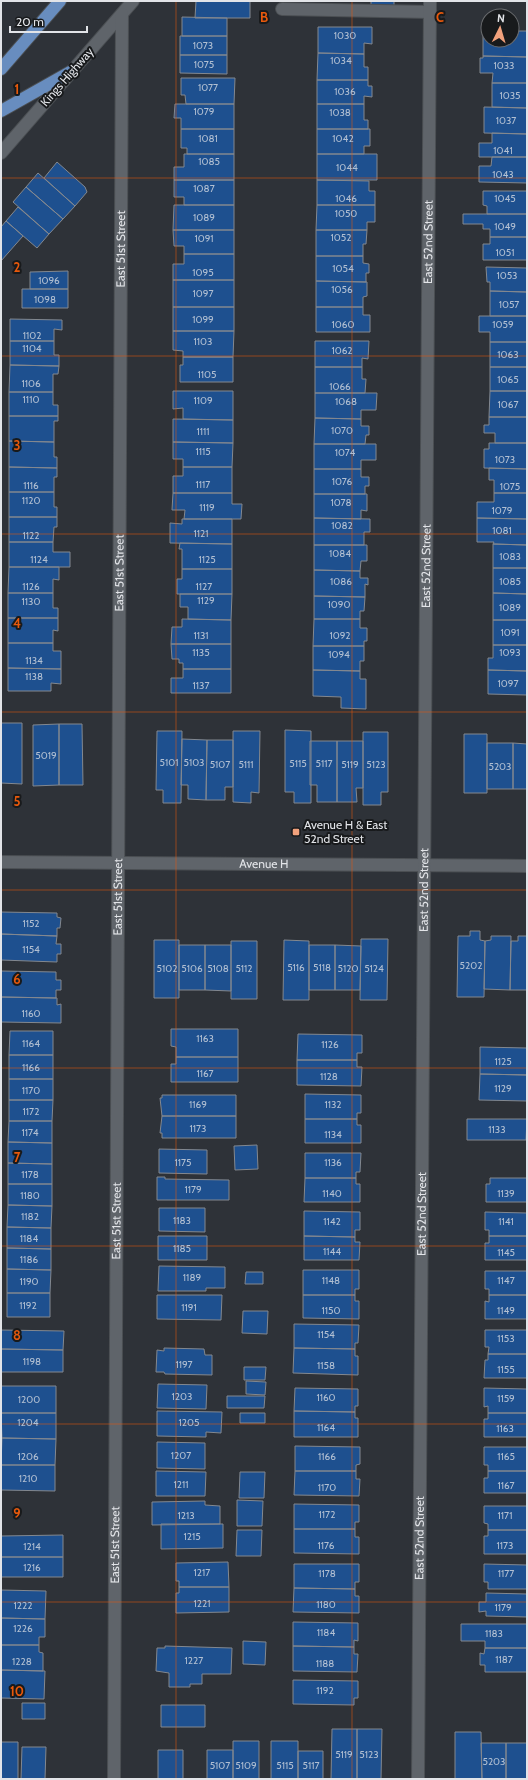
<svg xmlns="http://www.w3.org/2000/svg" width="528" height="1780" viewBox="0 0 528 1780" font-family="Cabin,sans-serif">
	<style>
		.building { fill: #1e508f; stroke: #83888f }
		.lines { fill: none; stroke-linecap: round; stroke-linejoin: round }
		.minor-casing { stroke: #4b4f53; stroke-width: 14 }
		.major-casing { stroke: #4b4f53; stroke-width: 14 }
		.minor { stroke: #5f646a; stroke-width: 12 }
		.major { stroke: #688dbf; stroke-width: 12 }
		.grid { fill: none; stroke: #e8590c; stroke-width: 1; stroke-opacity: 0.55 }
		.poi-dot { fill: #f1a17c; stroke: #181a1c; stroke-width: 1.5 }
		.labels { text-anchor: middle; stroke-width: 4; stroke-linejoin: round; paint-order: stroke }
		.number-label { font-size: 10px; fill: #b1bfd2 }
		.street-label { font-size: 12px; fill: #e2e4e8; stroke: #181a1c }
		.poi-label { font-size: 12px; fill: #e2e4e8; stroke: #181a1c; text-anchor: start }
		.grid-label { font-size: 13px; text-anchor: middle; font-weight: bold; fill: #e8590c; stroke: #181a1c; stroke-width: 4; stroke-linejoin: round; paint-order: stroke }
	</style>
	<rect width="100%" height="100%" fill="#2e3238"/>
	<!-- building -->
	<path class="building" d="M 196,1 L 250,1 L 250,18 L 195,18 Z
		M 371,1 L 394,1 L 394,6 L 371,5 Z
		M 182,17 L 227,18 L 227,36 L 182,36 Z
		M 318,27 L 372,27 L 372,44 L 364,43 L 364,54 L 318,53 Z
		M 483,30 L 488,30 L 488,40 L 512,40 L 512,31 L 527,31 L 527,57 L 483,56 Z
		M 180,36 L 227,36 L 227,55 L 180,55 Z
		M 318,53 L 364,54 L 364,67 L 368,67 L 368,80 L 317,80 Z
		M 180,55 L 227,55 L 227,74 L 180,73 Z
		M 483,56 L 527,57 L 527,83 L 492,83 L 493,73 L 480,73 L 480,58 L 483,58 Z
		M 181,78 L 235,78 L 234,104 L 186,104 L 185,95 L 181,95 Z
		M 317,80 L 368,80 L 368,86 L 372,86 L 372,97 L 364,96 L 364,104 L 317,104 Z
		M 492,83 L 527,83 L 527,108 L 492,107 Z
		M 175,104 L 234,104 L 234,129 L 181,129 L 181,118 L 174,118 Z
		M 317,104 L 364,104 L 364,120 L 368,120 L 368,129 L 317,129 Z
		M 484,107 L 527,108 L 527,134 L 484,133 Z
		M 181,129 L 234,129 L 234,154 L 187,154 L 187,148 L 181,148 Z
		M 317,129 L 370,129 L 370,146 L 364,146 L 364,154 L 317,154 Z
		M 492,133 L 527,134 L 527,157 L 479,157 L 479,143 L 492,143 Z
		M 184,154 L 234,154 L 234,180 L 174,180 L 174,167 L 184,167 Z
		M 317,154 L 377,154 L 377,180 L 317,180 Z
		M 492,157 L 527,157 L 527,183 L 479,182 L 479,166 L 491,166 Z
		M 57,162 L 85,187 L 87,192 L 75,206 L 44,178 Z
		M 38,173 L 75,206 L 63,219 L 26,187 Z
		M 174,180 L 234,180 L 234,205 L 184,205 L 184,197 L 174,197 Z
		M 317,180 L 369,181 L 369,191 L 375,191 L 375,205 L 317,205 Z
		M 26,187 L 63,219 L 49,234 L 13,202 Z
		M 483,191 L 527,191 L 527,214 L 487,214 L 487,206 L 483,205 Z
		M 174,205 L 234,205 L 234,230 L 173,230 Z
		M 317,205 L 375,205 L 375,222 L 367,222 L 367,230 L 316,230 Z
		M 18,207 L 49,234 L 37,248 L 6,221 Z
		M 463,214 L 527,214 L 527,237 L 490,237 L 490,229 L 483,229 L 483,224 L 463,224 Z
		M 6,221 L 23,236 L 1,261 L 1,227 Z
		M 173,230 L 234,230 L 234,254 L 184,254 L 184,246 L 174,246 Z
		M 316,230 L 367,230 L 366,244 L 363,244 L 363,256 L 316,256 Z
		M 490,237 L 527,237 L 527,260 L 483,260 L 483,244 L 490,244 Z
		M 184,254 L 234,254 L 234,280 L 173,280 L 173,264 L 184,264 Z
		M 316,256 L 363,256 L 363,263 L 369,264 L 369,273 L 366,273 L 366,282 L 316,281 Z
		M 486,267 L 527,268 L 527,292 L 490,291 L 490,282 L 487,282 Z
		M 68,271 L 68,289 L 30,289 L 30,272 Z
		M 173,280 L 234,280 L 234,307 L 173,307 Z
		M 316,281 L 367,282 L 367,296 L 363,297 L 363,307 L 316,307 Z
		M 22,289 L 68,289 L 68,308 L 22,308 Z
		M 490,291 L 527,292 L 527,316 L 490,316 Z
		M 173,307 L 234,307 L 234,331 L 173,331 Z
		M 316,307 L 363,307 L 363,315 L 370,315 L 370,332 L 316,332 Z
		M 479,316 L 527,316 L 527,342 L 490,342 L 490,332 L 479,332 Z
		M 10,319 L 62,320 L 62,330 L 54,329 L 54,341 L 10,341 Z
		M 173,331 L 234,331 L 233,357 L 183,357 L 183,351 L 173,350 Z
		M 10,341 L 54,341 L 54,355 L 59,355 L 59,366 L 10,365 Z
		M 315,341 L 369,341 L 368,359 L 362,358 L 362,367 L 315,367 Z
		M 490,342 L 527,342 L 527,367 L 490,367 Z
		M 183,357 L 233,357 L 233,382 L 180,382 L 180,365 L 183,365 Z
		M 10,365 L 59,366 L 58,374 L 53,374 L 53,392 L 9,392 Z
		M 315,367 L 362,367 L 362,379 L 366,379 L 365,393 L 315,393 Z
		M 490,367 L 527,367 L 527,391 L 490,391 Z
		M 173,391 L 233,391 L 233,420 L 183,419 L 183,408 L 173,409 Z
		M 490,391 L 527,391 L 527,417 L 489,417 Z
		M 9,392 L 53,392 L 53,405 L 58,405 L 58,416 L 9,416 Z
		M 315,393 L 377,393 L 376,410 L 361,410 L 361,419 L 315,418 Z
		M 9,416 L 58,416 L 58,421 L 54,421 L 54,442 L 9,441 Z
		M 489,417 L 527,417 L 527,443 L 495,443 L 495,433 L 484,433 L 484,425 L 489,425 Z
		M 315,418 L 361,419 L 361,426 L 369,426 L 369,435 L 366,435 L 365,444 L 314,444 Z
		M 173,419 L 233,420 L 233,443 L 173,442 Z
		M 9,441 L 54,442 L 54,457 L 57,457 L 57,468 L 9,467 Z
		M 173,442 L 233,443 L 232,467 L 183,467 L 183,459 L 173,459 Z
		M 489,443 L 527,443 L 527,469 L 484,468 L 484,449 L 489,449 Z
		M 314,444 L 376,444 L 376,460 L 361,460 L 361,469 L 314,469 Z
		M 9,467 L 57,468 L 57,477 L 54,477 L 54,492 L 9,492 Z
		M 183,467 L 232,467 L 232,493 L 173,493 L 173,476 L 183,476 Z
		M 489,468 L 527,469 L 527,493 L 494,493 L 494,480 L 489,480 Z
		M 314,469 L 361,469 L 361,477 L 369,477 L 369,486 L 365,486 L 365,494 L 314,494 Z
		M 9,492 L 54,492 L 54,507 L 57,507 L 57,517 L 9,517 Z
		M 173,493 L 232,493 L 232,504 L 242,504 L 241,519 L 184,519 L 185,510 L 172,510 Z
		M 494,493 L 527,493 L 527,519 L 477,518 L 477,502 L 494,502 Z
		M 314,494 L 367,494 L 367,511 L 361,510 L 361,519 L 314,518 Z
		M 9,517 L 57,517 L 57,527 L 54,527 L 53,542 L 9,542 Z
		M 314,518 L 370,519 L 370,532 L 364,532 L 364,545 L 314,545 Z
		M 477,518 L 527,519 L 527,545 L 493,544 L 494,542 L 477,542 Z
		M 182,519 L 232,519 L 232,544 L 170,543 L 170,523 L 182,524 Z
		M 9,542 L 53,542 L 53,552 L 70,552 L 70,567 L 9,567 Z
		M 180,543 L 232,544 L 232,569 L 182,569 L 182,549 L 179,549 Z
		M 493,544 L 527,545 L 527,568 L 493,568 Z
		M 314,545 L 367,545 L 367,561 L 361,561 L 360,571 L 314,570 Z
		M 9,567 L 59,567 L 59,580 L 53,579 L 53,593 L 8,593 Z
		M 493,568 L 527,568 L 527,594 L 493,593 Z
		M 182,569 L 232,569 L 232,594 L 177,594 L 177,579 L 182,579 Z
		M 314,570 L 360,571 L 360,578 L 368,578 L 368,585 L 365,584 L 365,597 L 314,596 Z
		M 8,593 L 53,593 L 53,608 L 58,608 L 58,618 L 8,618 Z
		M 493,593 L 527,594 L 527,620 L 493,620 Z
		M 180,594 L 232,594 L 231,620 L 188,619 L 188,607 L 180,607 Z
		M 314,596 L 365,597 L 364,611 L 360,611 L 360,619 L 314,619 Z
		M 8,618 L 58,618 L 58,631 L 53,630 L 53,643 L 8,643 Z
		M 182,619 L 231,620 L 231,644 L 171,644 L 172,627 L 182,627 Z
		M 314,619 L 360,619 L 360,628 L 367,628 L 367,641 L 364,641 L 364,646 L 313,646 Z
		M 493,620 L 527,620 L 527,645 L 493,645 Z
		M 8,643 L 53,643 L 53,651 L 61,651 L 61,669 L 8,668 Z
		M 171,644 L 231,644 L 231,669 L 183,669 L 183,663 L 179,663 L 179,659 L 172,659 Z
		M 493,645 L 527,645 L 527,671 L 488,670 L 488,658 L 493,658 Z
		M 313,646 L 364,646 L 364,661 L 360,661 L 360,671 L 313,670 Z
		M 8,668 L 61,669 L 61,684 L 51,683 L 51,691 L 8,691 Z
		M 183,669 L 231,669 L 231,693 L 171,693 L 171,678 L 183,678 Z
		M 313,670 L 360,671 L 360,679 L 366,679 L 366,709 L 341,708 L 341,697 L 313,696 Z
		M 488,670 L 527,671 L 527,695 L 488,694 Z
		M 1,723 L 22,723 L 22,784 L 1,783 Z
		M 59,724 L 59,785 L 33,786 L 33,725 Z
		M 59,724 L 82,724 L 83,785 L 59,785 Z
		M 285,730 L 311,731 L 311,803 L 294,803 L 294,792 L 285,792 Z
		M 157,731 L 182,731 L 181,803 L 163,803 L 163,790 L 156,790 Z
		M 233,731 L 260,731 L 259,793 L 251,792 L 251,803 L 233,802 Z
		M 363,732 L 388,732 L 388,792 L 381,792 L 381,805 L 363,805 Z
		M 464,734 L 487,734 L 487,793 L 464,793 Z
		M 182,739 L 207,740 L 206,800 L 188,799 L 188,785 L 181,785 Z
		M 207,740 L 233,740 L 233,787 L 225,787 L 225,800 L 206,800 Z
		M 310,741 L 337,741 L 337,802 L 317,802 L 317,785 L 310,785 Z
		M 337,741 L 363,741 L 363,788 L 356,788 L 357,802 L 337,802 Z
		M 487,743 L 513,743 L 513,789 L 487,789 Z
		M 513,743 L 527,744 L 527,789 L 513,789 Z
		M 1,912 L 57,913 L 57,917 L 61,918 L 60,928 L 57,928 L 57,936 L 1,934 Z
		M 470,931 L 480,931 L 480,940 L 485,941 L 484,997 L 457,997 L 458,936 L 470,936 Z
		M 1,934 L 57,936 L 56,944 L 61,944 L 61,954 L 57,954 L 57,962 L 1,960 Z
		M 491,936 L 511,936 L 510,990 L 484,989 L 485,941 L 491,940 Z
		M 518,936 L 527,936 L 527,990 L 510,990 L 511,941 L 518,941 Z
		M 361,939 L 388,939 L 387,1000 L 360,1000 Z
		M 154,940 L 179,940 L 179,998 L 154,998 Z
		M 284,940 L 309,941 L 309,1000 L 283,1000 Z
		M 231,941 L 257,941 L 257,999 L 231,999 Z
		M 179,945 L 205,945 L 205,990 L 179,990 Z
		M 205,945 L 231,945 L 231,991 L 205,990 Z
		M 309,945 L 335,945 L 335,990 L 309,990 Z
		M 335,945 L 361,946 L 360,990 L 335,990 Z
		M 1,971 L 56,972 L 56,980 L 61,980 L 61,990 L 56,990 L 56,998 L 1,997 Z
		M 1,997 L 57,998 L 57,1005 L 61,1004 L 61,1023 L 1,1022 Z
		M 171,1029 L 238,1029 L 238,1057 L 176,1057 L 176,1047 L 171,1046 Z
		M 10,1031 L 53,1031 L 53,1055 L 9,1055 Z
		M 298,1034 L 362,1035 L 362,1053 L 357,1053 L 357,1060 L 297,1060 Z
		M 480,1047 L 527,1048 L 527,1075 L 480,1074 Z
		M 9,1055 L 53,1055 L 53,1079 L 9,1079 Z
		M 176,1057 L 238,1057 L 238,1082 L 171,1082 L 171,1064 L 176,1064 Z
		M 297,1060 L 357,1060 L 357,1067 L 362,1067 L 361,1086 L 297,1085 Z
		M 480,1074 L 527,1075 L 527,1101 L 479,1100 Z
		M 9,1079 L 53,1079 L 53,1100 L 9,1100 Z
		M 305,1094 L 361,1095 L 361,1113 L 357,1113 L 357,1119 L 305,1119 Z
		M 162,1095 L 236,1095 L 236,1116 L 162,1116 L 160,1098 L 162,1098 Z
		M 9,1100 L 53,1100 L 52,1121 L 9,1121 Z
		M 162,1116 L 236,1116 L 236,1138 L 162,1138 L 162,1133 L 160,1133 Z
		M 305,1119 L 357,1119 L 357,1125 L 361,1125 L 361,1143 L 305,1143 Z
		M 467,1119 L 527,1119 L 526,1140 L 467,1140 Z
		M 9,1121 L 52,1121 L 52,1143 L 8,1142 Z
		M 8,1142 L 52,1143 L 52,1164 L 8,1163 Z
		M 257,1145 L 258,1169 L 235,1170 L 234,1146 Z
		M 159,1149 L 207,1150 L 207,1174 L 159,1173 Z
		M 305,1153 L 361,1153 L 360,1172 L 356,1172 L 356,1178 L 305,1178 Z
		M 8,1163 L 52,1164 L 52,1184 L 8,1184 Z
		M 157,1177 L 165,1177 L 165,1179 L 229,1180 L 229,1200 L 157,1200 Z
		M 305,1178 L 356,1178 L 356,1184 L 360,1184 L 360,1202 L 304,1202 Z
		M 490,1178 L 527,1178 L 527,1202 L 486,1202 L 486,1184 L 490,1184 Z
		M 8,1184 L 52,1184 L 52,1206 L 8,1205 Z
		M 8,1205 L 52,1206 L 51,1228 L 7,1227 Z
		M 159,1208 L 205,1208 L 205,1232 L 159,1231 Z
		M 304,1211 L 360,1212 L 360,1230 L 355,1230 L 355,1237 L 304,1236 Z
		M 485,1212 L 527,1213 L 527,1236 L 489,1236 L 489,1230 L 485,1230 Z
		M 7,1227 L 51,1228 L 51,1249 L 7,1248 Z
		M 158,1236 L 207,1236 L 207,1260 L 158,1260 Z
		M 304,1236 L 355,1237 L 355,1242 L 360,1242 L 359,1260 L 304,1260 Z
		M 489,1236 L 527,1236 L 527,1260 L 485,1260 L 485,1243 L 489,1243 Z
		M 7,1248 L 51,1249 L 51,1270 L 7,1269 Z
		M 159,1266 L 225,1267 L 225,1288 L 206,1288 L 206,1291 L 158,1291 Z
		M 7,1269 L 51,1270 L 50,1293 L 7,1293 Z
		M 303,1270 L 359,1270 L 359,1289 L 355,1289 L 355,1295 L 303,1295 Z
		M 485,1271 L 527,1271 L 527,1295 L 489,1295 L 489,1289 L 485,1289 Z
		M 246,1272 L 263,1272 L 263,1284 L 245,1284 Z
		M 7,1293 L 50,1293 L 50,1317 L 7,1317 Z
		M 157,1295 L 222,1295 L 221,1320 L 157,1319 Z
		M 303,1295 L 355,1295 L 355,1301 L 359,1301 L 359,1319 L 303,1318 Z
		M 489,1295 L 527,1295 L 527,1319 L 485,1319 L 485,1301 L 489,1302 Z
		M 243,1311 L 268,1311 L 267,1334 L 242,1333 Z
		M 294,1324 L 359,1325 L 358,1343 L 355,1343 L 355,1349 L 294,1348 Z
		M 1,1330 L 64,1331 L 63,1350 L 1,1349 Z
		M 485,1330 L 527,1330 L 527,1354 L 488,1354 L 489,1347 L 485,1347 Z
		M 164,1348 L 204,1349 L 205,1355 L 212,1355 L 212,1375 L 165,1374 L 164,1372 L 156,1372 L 157,1350 L 164,1351 Z
		M 294,1348 L 355,1349 L 355,1356 L 358,1356 L 358,1375 L 293,1373 Z
		M 1,1349 L 63,1350 L 63,1372 L 1,1372 Z
		M 488,1354 L 527,1354 L 527,1378 L 484,1378 L 485,1360 L 488,1360 Z
		M 244,1367 L 266,1367 L 265,1380 L 244,1380 Z
		M 246,1381 L 266,1382 L 265,1395 L 246,1394 Z
		M 158,1384 L 207,1385 L 206,1409 L 157,1408 Z
		M 1,1386 L 56,1386 L 56,1413 L 1,1413 Z
		M 295,1388 L 358,1389 L 358,1406 L 355,1406 L 355,1412 L 294,1411 Z
		M 484,1388 L 527,1389 L 527,1413 L 488,1413 L 488,1406 L 484,1407 Z
		M 227,1396 L 265,1396 L 264,1408 L 227,1408 Z
		M 157,1411 L 222,1412 L 221,1433 L 206,1432 L 206,1437 L 157,1436 Z
		M 294,1411 L 355,1412 L 355,1418 L 358,1418 L 358,1437 L 294,1437 Z
		M 1,1413 L 56,1413 L 56,1439 L 2,1438 Z
		M 240,1413 L 265,1413 L 265,1423 L 240,1423 Z
		M 488,1413 L 527,1413 L 527,1437 L 484,1437 L 484,1419 L 488,1419 Z
		M 2,1438 L 56,1439 L 55,1465 L 1,1465 Z
		M 157,1442 L 205,1443 L 205,1469 L 157,1468 Z
		M 295,1446 L 360,1447 L 360,1464 L 356,1465 L 356,1471 L 295,1471 Z
		M 484,1447 L 527,1447 L 527,1471 L 488,1471 L 488,1465 L 484,1465 Z
		M 1,1465 L 55,1465 L 55,1491 L 1,1490 Z
		M 156,1471 L 206,1472 L 205,1496 L 156,1496 Z
		M 295,1471 L 356,1471 L 356,1479 L 360,1479 L 359,1496 L 294,1495 Z
		M 488,1471 L 527,1471 L 527,1493 L 484,1493 L 484,1478 L 488,1478 Z
		M 240,1472 L 265,1472 L 264,1498 L 239,1498 Z
		M 237,1500 L 263,1501 L 262,1526 L 237,1526 Z
		M 205,1501 L 205,1505 L 220,1506 L 220,1524 L 152,1525 L 152,1502 Z
		M 294,1504 L 359,1505 L 359,1522 L 355,1522 L 355,1529 L 294,1529 Z
		M 484,1506 L 527,1506 L 527,1530 L 488,1530 L 488,1524 L 484,1523 Z
		M 161,1524 L 223,1524 L 223,1548 L 161,1549 Z
		M 294,1529 L 355,1529 L 355,1537 L 359,1537 L 359,1554 L 294,1553 Z
		M 237,1530 L 262,1530 L 261,1556 L 236,1556 Z
		M 488,1530 L 527,1530 L 527,1554 L 484,1554 L 484,1536 L 488,1536 Z
		M 63,1535 L 63,1557 L 1,1557 L 1,1536 Z
		M 1,1557 L 63,1557 L 63,1577 L 1,1577 Z
		M 228,1562 L 229,1587 L 179,1587 L 179,1581 L 176,1581 L 176,1563 Z
		M 294,1564 L 359,1564 L 359,1582 L 355,1582 L 355,1589 L 294,1588 Z
		M 484,1564 L 527,1565 L 527,1589 L 488,1589 L 488,1582 L 484,1582 Z
		M 179,1587 L 229,1587 L 229,1612 L 176,1613 L 176,1593 L 179,1593 Z
		M 294,1588 L 355,1589 L 355,1596 L 359,1596 L 359,1613 L 293,1612 Z
		M 1,1590 L 46,1591 L 45,1619 L 1,1618 Z
		M 486,1593 L 527,1594 L 527,1617 L 486,1616 L 486,1611 L 479,1612 L 479,1602 L 486,1602 Z
		M 1,1618 L 45,1619 L 45,1637 L 39,1637 L 39,1645 L 1,1645 Z
		M 293,1622 L 358,1623 L 358,1641 L 354,1640 L 354,1647 L 293,1646 Z
		M 461,1624 L 527,1624 L 527,1648 L 485,1648 L 485,1641 L 461,1641 Z
		M 243,1641 L 266,1642 L 265,1665 L 243,1664 Z
		M 1,1645 L 39,1645 L 39,1652 L 43,1653 L 43,1671 L 1,1670 Z
		M 165,1646 L 232,1648 L 231,1674 L 202,1674 L 202,1684 L 190,1684 L 190,1687 L 169,1687 L 169,1673 L 156,1671 L 157,1648 L 165,1648 Z
		M 293,1646 L 354,1647 L 354,1654 L 358,1654 L 357,1672 L 293,1671 Z
		M 485,1648 L 527,1648 L 527,1672 L 485,1672 L 485,1665 L 480,1665 L 480,1653 L 484,1654 Z
		M 1,1670 L 45,1671 L 44,1699 L 1,1698 Z
		M 293,1680 L 358,1681 L 358,1698 L 354,1698 L 354,1705 L 293,1704 Z
		M 22,1703 L 45,1703 L 45,1719 L 22,1719 Z
		M 161,1705 L 205,1705 L 205,1727 L 161,1727 Z
		M 332,1729 L 357,1729 L 357,1779 L 331,1779 Z
		M 357,1729 L 382,1729 L 381,1779 L 357,1779 Z
		M 455,1732 L 481,1732 L 482,1779 L 455,1779 Z
		M 233,1741 L 259,1741 L 259,1779 L 233,1779 Z
		M 271,1741 L 298,1741 L 298,1779 L 271,1779 Z
		M 1,1742 L 18,1742 L 18,1779 L 1,1779 Z
		M 481,1743 L 506,1743 L 506,1779 L 482,1779 Z
		M 506,1743 L 527,1743 L 527,1779 L 506,1779 Z
		M 22,1747 L 46,1747 L 45,1779 L 21,1779 Z
		M 158,1750 L 183,1750 L 183,1779 L 158,1779 Z
		M 207,1750 L 233,1750 L 233,1779 L 207,1779 Z
		M 298,1751 L 323,1751 L 323,1779 L 298,1779 Z"/>
	<g class="lines">
		<!-- minor casing -->
		<g class="minor-casing">
			<g id="minor">
				<path d="M 282,9 L 430,12"/>
				<path d="M 1,153 L 133,1"/>
				<path id="s1" d="M 1,862 L 527,866"/>
				<path id="s2" d="M 114,1779 L 122,14"/>
				<path id="s3" d="M 418,1779 L 430,1"/>
			</g>
		</g>
		<!-- major casing -->
		<g class="major-casing">
			<path id="major" d="M 1,69 L 60,1
				M 1,111 L 72,71"/>
		</g>
		<!-- minor -->
		<use href="#minor" class="minor"/>
		<!-- major -->
		<use href="#major" class="major"/>
	</g>
	<!-- grid -->
	<path class="grid" d="M 176,1 L 176,1779M 352,1 L 352,1779M 1,178 L 527,178M 1,356 L 527,356M 1,534 L 527,534M 1,712 L 527,712M 1,890 L 527,890M 1,1068 L 527,1068M 1,1246 L 527,1246M 1,1424 L 527,1424M 1,1602 L 527,1602"/>
	<!-- markers -->
	<rect class="poi-dot" x="292" y="828" width="8" height="8" rx="2"/>
	<g class="labels">
		<!-- number labels -->
		<g class="number-label">
			<text x="345" y="39">1030</text>
			<text x="203" y="49">1073</text>
			<text x="341" y="64">1034</text>
			<text x="204" y="68">1075</text>
			<text x="504" y="69">1033</text>
			<text x="208" y="91">1077</text>
			<text x="345" y="95">1036</text>
			<text x="510" y="99">1035</text>
			<text x="204" y="115">1079</text>
			<text x="340" y="116">1038</text>
			<text x="506" y="124">1037</text>
			<text x="208" y="142">1081</text>
			<text x="343" y="142">1042</text>
			<text x="503" y="154">1041</text>
			<text x="209" y="165">1085</text>
			<text x="347" y="171">1044</text>
			<text x="503" y="178">1043</text>
			<text x="204" y="192">1087</text>
			<text x="346" y="202">1046</text>
			<text x="505" y="202">1045</text>
			<text x="346" y="217">1050</text>
			<text x="204" y="221">1089</text>
			<text x="505" y="230">1049</text>
			<text x="341" y="241">1052</text>
			<text x="204" y="242">1091</text>
			<text x="505" y="256">1051</text>
			<text x="343" y="272">1054</text>
			<text x="203" y="276">1095</text>
			<text x="507" y="279">1053</text>
			<text x="49" y="284">1096</text>
			<text x="342" y="293">1056</text>
			<text x="203" y="297">1097</text>
			<text x="45" y="303">1098</text>
			<text x="509" y="308">1057</text>
			<text x="203" y="323">1099</text>
			<text x="343" y="328">1060</text>
			<text x="503" y="328">1059</text>
			<text x="32" y="339">1102</text>
			<text x="203" y="345">1103</text>
			<text x="32" y="352">1104</text>
			<text x="342" y="354">1062</text>
			<text x="508" y="358">1063</text>
			<text x="207" y="378">1105</text>
			<text x="508" y="383">1065</text>
			<text x="31" y="387">1106</text>
			<text x="340" y="390">1066</text>
			<text x="31" y="403">1110</text>
			<text x="203" y="404">1109</text>
			<text x="346" y="405">1068</text>
			<text x="508" y="408">1067</text>
			<text x="342" y="434">1070</text>
			<text x="203" y="435">1111</text>
			<text x="203" y="455">1115</text>
			<text x="345" y="456">1074</text>
			<text x="505" y="463">1073</text>
			<text x="342" y="485">1076</text>
			<text x="203" y="488">1117</text>
			<text x="31" y="489">1116</text>
			<text x="510" y="490">1075</text>
			<text x="31" y="504">1120</text>
			<text x="341" y="506">1078</text>
			<text x="207" y="511">1119</text>
			<text x="502" y="514">1079</text>
			<text x="342" y="529">1082</text>
			<text x="502" y="534">1081</text>
			<text x="201" y="537">1121</text>
			<text x="31" y="539">1122</text>
			<text x="340" y="557">1084</text>
			<text x="510" y="560">1083</text>
			<text x="39" y="563">1124</text>
			<text x="207" y="563">1125</text>
			<text x="341" y="585">1086</text>
			<text x="510" y="585">1085</text>
			<text x="31" y="590">1126</text>
			<text x="204" y="590">1127</text>
			<text x="206" y="604">1129</text>
			<text x="31" y="605">1130</text>
			<text x="339" y="608">1090</text>
			<text x="510" y="611">1089</text>
			<text x="510" y="636">1091</text>
			<text x="201" y="639">1131</text>
			<text x="340" y="639">1092</text>
			<text x="201" y="656">1135</text>
			<text x="510" y="656">1093</text>
			<text x="339" y="658">1094</text>
			<text x="34" y="664">1134</text>
			<text x="34" y="680">1138</text>
			<text x="508" y="687">1097</text>
			<text x="201" y="689">1137</text>
			<text x="46" y="759">5019</text>
			<text x="169" y="766">5101</text>
			<text x="194" y="766">5103</text>
			<text x="298" y="767">5115</text>
			<text x="324" y="767">5117</text>
			<text x="220" y="768">5107</text>
			<text x="246" y="768">5111</text>
			<text x="350" y="768">5119</text>
			<text x="376" y="768">5123</text>
			<text x="500" y="770">5203</text>
			<text x="31" y="927">1152</text>
			<text x="31" y="953">1154</text>
			<text x="471" y="969">5202</text>
			<text x="296" y="971">5116</text>
			<text x="322" y="971">5118</text>
			<text x="167" y="972">5102</text>
			<text x="192" y="972">5106</text>
			<text x="218" y="972">5108</text>
			<text x="244" y="972">5112</text>
			<text x="348" y="972">5120</text>
			<text x="374" y="972">5124</text>
			<text x="31" y="1017">1160</text>
			<text x="205" y="1042">1163</text>
			<text x="31" y="1047">1164</text>
			<text x="330" y="1048">1126</text>
			<text x="503" y="1065">1125</text>
			<text x="31" y="1071">1166</text>
			<text x="205" y="1077">1167</text>
			<text x="329" y="1080">1128</text>
			<text x="503" y="1092">1129</text>
			<text x="31" y="1094">1170</text>
			<text x="198" y="1108">1169</text>
			<text x="333" y="1108">1132</text>
			<text x="31" y="1115">1172</text>
			<text x="198" y="1132">1173</text>
			<text x="497" y="1133">1133</text>
			<text x="30" y="1136">1174</text>
			<text x="333" y="1138">1134</text>
			<text x="183" y="1166">1175</text>
			<text x="333" y="1166">1136</text>
			<text x="30" y="1178">1178</text>
			<text x="193" y="1193">1179</text>
			<text x="332" y="1197">1140</text>
			<text x="506" y="1197">1139</text>
			<text x="30" y="1199">1180</text>
			<text x="30" y="1220">1182</text>
			<text x="182" y="1224">1183</text>
			<text x="332" y="1225">1142</text>
			<text x="506" y="1225">1141</text>
			<text x="29" y="1242">1184</text>
			<text x="182" y="1252">1185</text>
			<text x="332" y="1255">1144</text>
			<text x="506" y="1256">1145</text>
			<text x="29" y="1263">1186</text>
			<text x="192" y="1281">1189</text>
			<text x="331" y="1284">1148</text>
			<text x="506" y="1284">1147</text>
			<text x="29" y="1285">1190</text>
			<text x="28" y="1309">1192</text>
			<text x="189" y="1311">1191</text>
			<text x="331" y="1314">1150</text>
			<text x="506" y="1314">1149</text>
			<text x="326" y="1338">1154</text>
			<text x="506" y="1342">1153</text>
			<text x="32" y="1365">1198</text>
			<text x="184" y="1368">1197</text>
			<text x="326" y="1369">1158</text>
			<text x="506" y="1373">1155</text>
			<text x="182" y="1400">1203</text>
			<text x="326" y="1401">1160</text>
			<text x="506" y="1402">1159</text>
			<text x="29" y="1403">1200</text>
			<text x="28" y="1426">1204</text>
			<text x="189" y="1426">1205</text>
			<text x="326" y="1431">1164</text>
			<text x="505" y="1432">1163</text>
			<text x="181" y="1459">1207</text>
			<text x="28" y="1460">1206</text>
			<text x="327" y="1460">1166</text>
			<text x="506" y="1460">1165</text>
			<text x="28" y="1482">1210</text>
			<text x="181" y="1488">1211</text>
			<text x="506" y="1489">1167</text>
			<text x="327" y="1491">1170</text>
			<text x="327" y="1518">1172</text>
			<text x="186" y="1519">1213</text>
			<text x="505" y="1519">1171</text>
			<text x="192" y="1540">1215</text>
			<text x="326" y="1549">1176</text>
			<text x="505" y="1549">1173</text>
			<text x="32" y="1550">1214</text>
			<text x="32" y="1571">1216</text>
			<text x="202" y="1576">1217</text>
			<text x="327" y="1577">1178</text>
			<text x="506" y="1577">1177</text>
			<text x="202" y="1607">1221</text>
			<text x="326" y="1608">1180</text>
			<text x="23" y="1609">1222</text>
			<text x="503" y="1611">1179</text>
			<text x="23" y="1632">1226</text>
			<text x="326" y="1636">1184</text>
			<text x="494" y="1637">1183</text>
			<text x="504" y="1663">1187</text>
			<text x="194" y="1664">1227</text>
			<text x="22" y="1665">1228</text>
			<text x="325" y="1667">1188</text>
			<text x="325" y="1694">1192</text>
			<text x="344" y="1758">5119</text>
			<text x="369" y="1758">5123</text>
			<text x="494" y="1765">5203</text>
			<text x="220" y="1769">5107</text>
			<text x="246" y="1769">5109</text>
			<text x="285" y="1769">5115</text>
			<text x="311" y="1769">5117</text>
		</g>
		<!-- street labels -->
		<g class="street-label">
			<text transform="translate(67 77) rotate(-49)" y="4">Kings Highway</text>
			<text dy="4" stroke="none"><textPath href="#s3" startOffset="1537">East 52nd Street</textPath></text>
			<text dy="4" stroke="none"><textPath href="#s2" startOffset="1530">East 51st Street</textPath></text>
			<text dy="4" stroke="none"><textPath href="#s3" startOffset="1213">East 52nd Street</textPath></text>
			<text dy="4" stroke="none"><textPath href="#s2" startOffset="1206">East 51st Street</textPath></text>
			<text dy="4" stroke="none"><textPath href="#s1" startOffset="263">Avenue H</textPath></text>
			<text dy="4" stroke="none"><textPath href="#s3" startOffset="889">East 52nd Street</textPath></text>
			<text dy="4" stroke="none"><textPath href="#s2" startOffset="882">East 51st Street</textPath></text>
			<text dy="4" stroke="none"><textPath href="#s3" startOffset="565">East 52nd Street</textPath></text>
			<text dy="4" stroke="none"><textPath href="#s2" startOffset="558">East 51st Street</textPath></text>
			<text dy="4" stroke="none"><textPath href="#s3" startOffset="241">East 52nd Street</textPath></text>
			<text dy="4" stroke="none"><textPath href="#s2" startOffset="234">East 51st Street</textPath></text>
		</g>
		<!-- poi labels -->
		<g class="poi-label">
			<text x="304" y="829">Avenue H &amp; East<tspan x="304" dy="14">52nd Street</tspan></text>
		</g>
	</g>
	<g class="grid-label">
		<text x="264" y="22">B</text>
		<text x="440" y="22">C</text>
		<text x="17" y="94">1</text>
		<text x="17" y="272">2</text>
		<text x="17" y="450">3</text>
		<text x="17" y="628">4</text>
		<text x="17" y="806">5</text>
		<text x="17" y="984">6</text>
		<text x="17" y="1162">7</text>
		<text x="17" y="1340">8</text>
		<text x="17" y="1518">9</text>
		<text x="17" y="1696">10</text>
	</g>
	<!-- border -->
	<rect width="528" height="1780" fill="none" stroke="#e2e4e8" stroke-width="4"/>
	<!-- north arrow -->
	<g transform="translate(500 28) rotate(5)"><circle r="19" fill="#181a1c" stroke="#696b6e"/>
	<path d="M0-3L7 15L0 10L-7 15Z" fill="#f1a17c"/>
	<text y="-6" font-size="11" font-weight="bold" text-anchor="middle" fill="#e2e4e8">N</text>
	</g>
	<!-- scale -->
	<path d="M10 26v6h77v-6" fill="none" stroke="#e2e4e8" stroke-width="2"/>
	<text x="16" y="26" font-size="12" fill="#e2e4e8" stroke="#181a1c" stroke-width="3" paint-order="stroke">20 m</text>
</svg>
